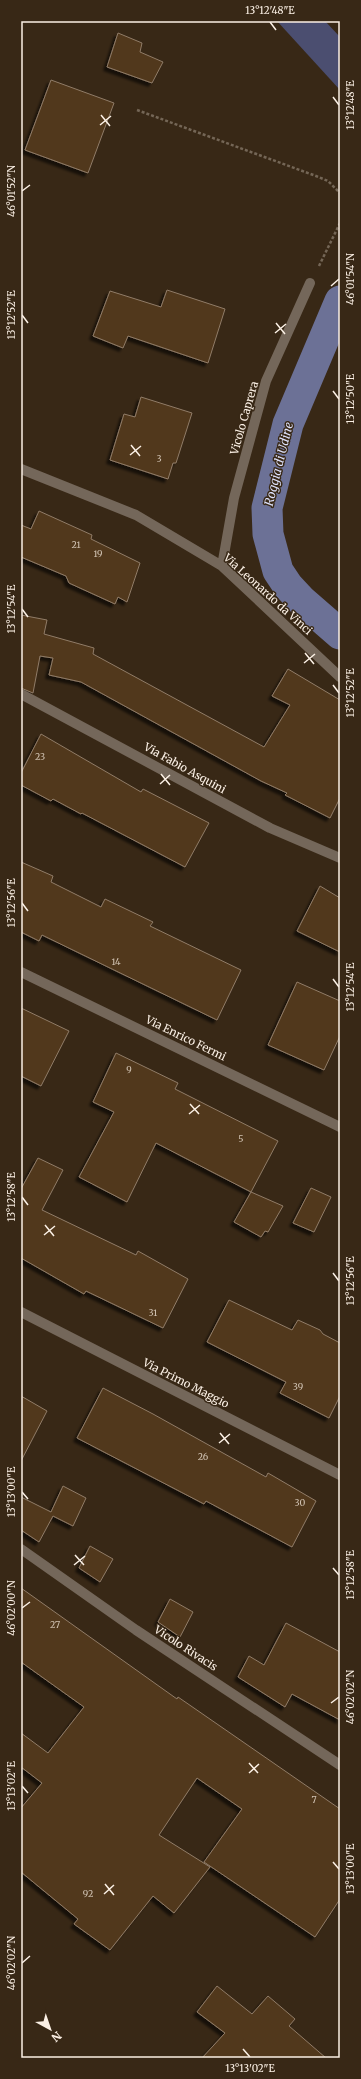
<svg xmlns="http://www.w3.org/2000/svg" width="361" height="2079" viewBox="0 0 361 2079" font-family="Merriweather,serif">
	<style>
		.green { fill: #4b4e70 }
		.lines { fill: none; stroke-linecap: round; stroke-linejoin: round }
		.canal { stroke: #6c7196; stroke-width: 31 }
		.building { fill: #51371a; stroke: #907c68; filter: url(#shadow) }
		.path { stroke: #746656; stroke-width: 2.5; stroke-dasharray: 3 2; stroke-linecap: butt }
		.street { stroke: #74675a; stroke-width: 10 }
		.ticks { fill: none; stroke: #fbf0e5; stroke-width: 1.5 }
		.labels { text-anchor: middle; stroke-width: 3; stroke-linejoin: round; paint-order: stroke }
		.number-label { font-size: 9px; fill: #d0c2b2 }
		.street-label { font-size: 11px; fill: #fbf0e5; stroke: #382816 }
		.water-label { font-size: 12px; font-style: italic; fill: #dee2fc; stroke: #382816 }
		.neatline { fill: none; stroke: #fbf0e5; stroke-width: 1.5 }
		.ticks-label { font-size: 10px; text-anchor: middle; fill: #fbf0e5 }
	</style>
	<defs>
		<filter id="shadow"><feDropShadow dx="-3.5" dy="3.5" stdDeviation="1" flood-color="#0009"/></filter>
	</defs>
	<rect width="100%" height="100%" fill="#382816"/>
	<!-- green -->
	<path class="green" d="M 277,21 L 325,21 L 340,37 L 340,90 Z"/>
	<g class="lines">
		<!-- canal -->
		<path class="canal" d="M 340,301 L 288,424 L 267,508 L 268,534 L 278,571 L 288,586 L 302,601 L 340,634"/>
	</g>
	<!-- building -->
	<path class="building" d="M 118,33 L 142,43 L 140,52 L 163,62 L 152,83 L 107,67 Z
		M 51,80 L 114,103 L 88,173 L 25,150 Z
		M 167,290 L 225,309 L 208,363 L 128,336 L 123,348 L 93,336 L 110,291 L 161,307 Z
		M 141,397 L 192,413 L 176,463 L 173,463 L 168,479 L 110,460 L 124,414 L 135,417 Z
		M 39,511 L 92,535 L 91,539 L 140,563 L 127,602 L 118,597 L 115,604 L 69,583 L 66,576 L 21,557 L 21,525 L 31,529 Z
		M 21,615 L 47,620 L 44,634 L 94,648 L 93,654 L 264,747 L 290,705 L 272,696 L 288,669 L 340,700 L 340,798 L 330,818 L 285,795 L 287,793 L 261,781 L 81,682 L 49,675 L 53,658 L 40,656 L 33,693 L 21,688 Z
		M 41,734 L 141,792 L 143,789 L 209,823 L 185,867 L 82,813 L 81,814 L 53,799 L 51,801 L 21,785 L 21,773 Z
		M 21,862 L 53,876 L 51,882 L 101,907 L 105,899 L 153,922 L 150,926 L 241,970 L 217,1020 L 42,935 L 39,941 L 21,932 Z
		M 320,886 L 340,898 L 340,952 L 297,931 Z
		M 297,982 L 340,1001 L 340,1036 L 324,1070 L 268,1045 Z
		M 21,1008 L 69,1031 L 41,1086 L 21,1076 Z
		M 116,1053 L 178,1083 L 175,1089 L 278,1141 L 251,1192 L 156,1143 L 127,1202 L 79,1177 L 114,1112 L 93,1102 Z
		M 38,1158 L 63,1170 L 42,1210 L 136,1255 L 138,1251 L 188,1279 L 163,1328 L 86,1291 L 84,1294 L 21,1258 L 21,1189 Z
		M 311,1188 L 331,1197 L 314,1232 L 293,1223 Z
		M 251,1192 L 283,1206 L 268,1232 L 265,1231 L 261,1237 L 234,1222 Z
		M 229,1300 L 292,1330 L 298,1320 L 320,1330 L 323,1334 L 340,1343 L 340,1396 L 329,1418 L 280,1393 L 286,1382 L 207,1342 Z
		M 103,1388 L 153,1414 L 266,1477 L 268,1473 L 316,1501 L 292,1547 L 206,1501 L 204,1504 L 77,1438 Z
		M 21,1396 L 47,1411 L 21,1461 Z
		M 63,1486 L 86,1498 L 73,1526 L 53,1516 L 39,1542 L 21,1530 L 21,1497 L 51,1512 Z
		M 90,1546 L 113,1559 L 100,1582 L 79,1568 Z
		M 21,1588 L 177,1699 L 178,1697 L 340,1809 L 340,1899 L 315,1937 L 204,1862 L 242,1809 L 197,1778 L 159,1835 L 210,1867 L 174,1913 L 153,1896 L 110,1950 L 74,1924 L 78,1919 L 21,1872 L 21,1808 L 42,1783 L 21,1767 L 21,1733 L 48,1753 L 84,1707 L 21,1662 Z
		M 170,1599 L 193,1612 L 180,1637 L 158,1622 Z
		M 286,1623 L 340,1652 L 340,1720 L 292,1694 L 285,1707 L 238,1677 L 249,1656 L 264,1665 Z
		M 217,1986 L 252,2014 L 268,1996 L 295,2019 L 289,2026 L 326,2058 L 202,2058 L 225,2033 L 197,2012 Z"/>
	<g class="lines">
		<!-- path -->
		<path class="path" d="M 137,110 L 316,176 L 328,181 L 340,193
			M 319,266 L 340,223"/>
		<!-- street -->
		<path class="street" d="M 21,469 L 136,515 L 222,566 L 340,677
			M 222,566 L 234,498 L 266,381 L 310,283
			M 21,694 L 270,828 L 340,858
			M 21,972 L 340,1127
			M 21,1312 L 340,1475
			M 21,1549 L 136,1630 L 340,1765"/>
	</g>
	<!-- ticks -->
	<path class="ticks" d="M 270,22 L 276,30M 333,97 L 339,105M 101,115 L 110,126M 100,125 L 111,116M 22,191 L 30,185M 331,286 L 339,279M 22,315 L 28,323M 276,323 L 285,334M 275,333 L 286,324M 333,391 L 339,399M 131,445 L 140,456M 130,455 L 141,446M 22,609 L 28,617M 305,653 L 314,664M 304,663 L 315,654M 333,685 L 339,693M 161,774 L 170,785M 160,784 L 170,775M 22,903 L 28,911M 333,979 L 339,987M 190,1104 L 199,1114M 189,1114 L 200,1105M 22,1197 L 28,1205M 45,1225 L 54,1236M 44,1235 L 55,1226M 333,1273 L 339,1281M 220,1433 L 229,1444M 219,1443 L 230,1434M 22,1492 L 28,1499M 75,1555 L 84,1565M 74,1565 L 85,1556M 333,1568 L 339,1575M 22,1608 L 30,1602M 331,1703 L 339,1697M 249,1763 L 258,1773M 249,1773 L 259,1764M 22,1786 L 28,1793M 333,1862 L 339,1869M 105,1884 L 114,1895M 104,1894 L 114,1885M 22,1963 L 30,1956M 243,2049 L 250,2057"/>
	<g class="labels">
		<!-- number labels -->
		<g class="number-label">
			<text x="159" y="462">3</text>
			<text x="76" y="548">21</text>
			<text x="98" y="557">19</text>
			<text x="40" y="760">23</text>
			<text x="116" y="965">14</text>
			<text x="129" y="1073">9</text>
			<text x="241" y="1142">5</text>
			<text x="153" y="1316">31</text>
			<text x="298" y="1390">39</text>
			<text x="203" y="1460">26</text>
			<text x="300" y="1506">30</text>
			<text x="55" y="1628">27</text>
			<text x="314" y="1803">7</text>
			<text x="88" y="1897">92</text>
		</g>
		<!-- street labels -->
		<g class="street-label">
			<text transform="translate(244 418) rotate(-74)" y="4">Vicolo Caprera</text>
			<text transform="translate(268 594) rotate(42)" y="4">Via Leonardo da Vinci</text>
			<text transform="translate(185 768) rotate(29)" y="4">Via Fabio Asquini</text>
			<text transform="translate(186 1038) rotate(26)" y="4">Via Enrico Fermi</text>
			<text transform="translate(186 1383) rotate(27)" y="4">Via Primo Maggio</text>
			<text transform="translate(186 1648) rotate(33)" y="4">Vicolo Rivacis</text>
		</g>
		<!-- water labels -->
		<g class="water-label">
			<text transform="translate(279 464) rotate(-76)" y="4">Roggia di Udine</text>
		</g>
	</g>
	<!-- border -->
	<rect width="361" height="2079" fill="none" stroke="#382816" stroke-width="44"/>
	<!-- north arrow -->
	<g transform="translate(50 2029) rotate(140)" stroke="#382816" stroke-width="3" paint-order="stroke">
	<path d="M0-3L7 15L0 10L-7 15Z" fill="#fbf0e5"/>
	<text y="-6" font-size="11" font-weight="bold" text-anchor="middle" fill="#fbf0e5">N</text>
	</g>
	<rect x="22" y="22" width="317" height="2035" class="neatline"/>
	<g class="ticks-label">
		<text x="270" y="14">13°12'48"E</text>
		<text transform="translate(350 105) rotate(-90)" y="4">13°12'48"E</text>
		<text transform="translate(11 191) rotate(-90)" y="4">46°01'52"N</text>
		<text transform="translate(350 279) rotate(-90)" y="4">46°01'54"N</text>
		<text transform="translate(11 315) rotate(-90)" y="4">13°12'52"E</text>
		<text transform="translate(350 399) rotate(-90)" y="4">13°12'50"E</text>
		<text transform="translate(11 609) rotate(-90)" y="4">13°12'54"E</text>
		<text transform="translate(350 693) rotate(-90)" y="4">13°12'52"E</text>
		<text transform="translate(11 903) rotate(-90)" y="4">13°12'56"E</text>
		<text transform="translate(350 987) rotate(-90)" y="4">13°12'54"E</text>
		<text transform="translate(11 1197) rotate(-90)" y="4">13°12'58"E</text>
		<text transform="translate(350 1281) rotate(-90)" y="4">13°12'56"E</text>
		<text transform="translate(11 1492) rotate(-90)" y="4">13°13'00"E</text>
		<text transform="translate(350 1575) rotate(-90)" y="4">13°12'58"E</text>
		<text transform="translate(11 1608) rotate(-90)" y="4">46°02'00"N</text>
		<text transform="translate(350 1697) rotate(-90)" y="4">46°02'02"N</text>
		<text transform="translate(11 1786) rotate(-90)" y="4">13°13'02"E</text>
		<text transform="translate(350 1869) rotate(-90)" y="4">13°13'00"E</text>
		<text transform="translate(11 1963) rotate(-90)" y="4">46°02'02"N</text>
		<text x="250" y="2072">13°13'02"E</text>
	</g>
</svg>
